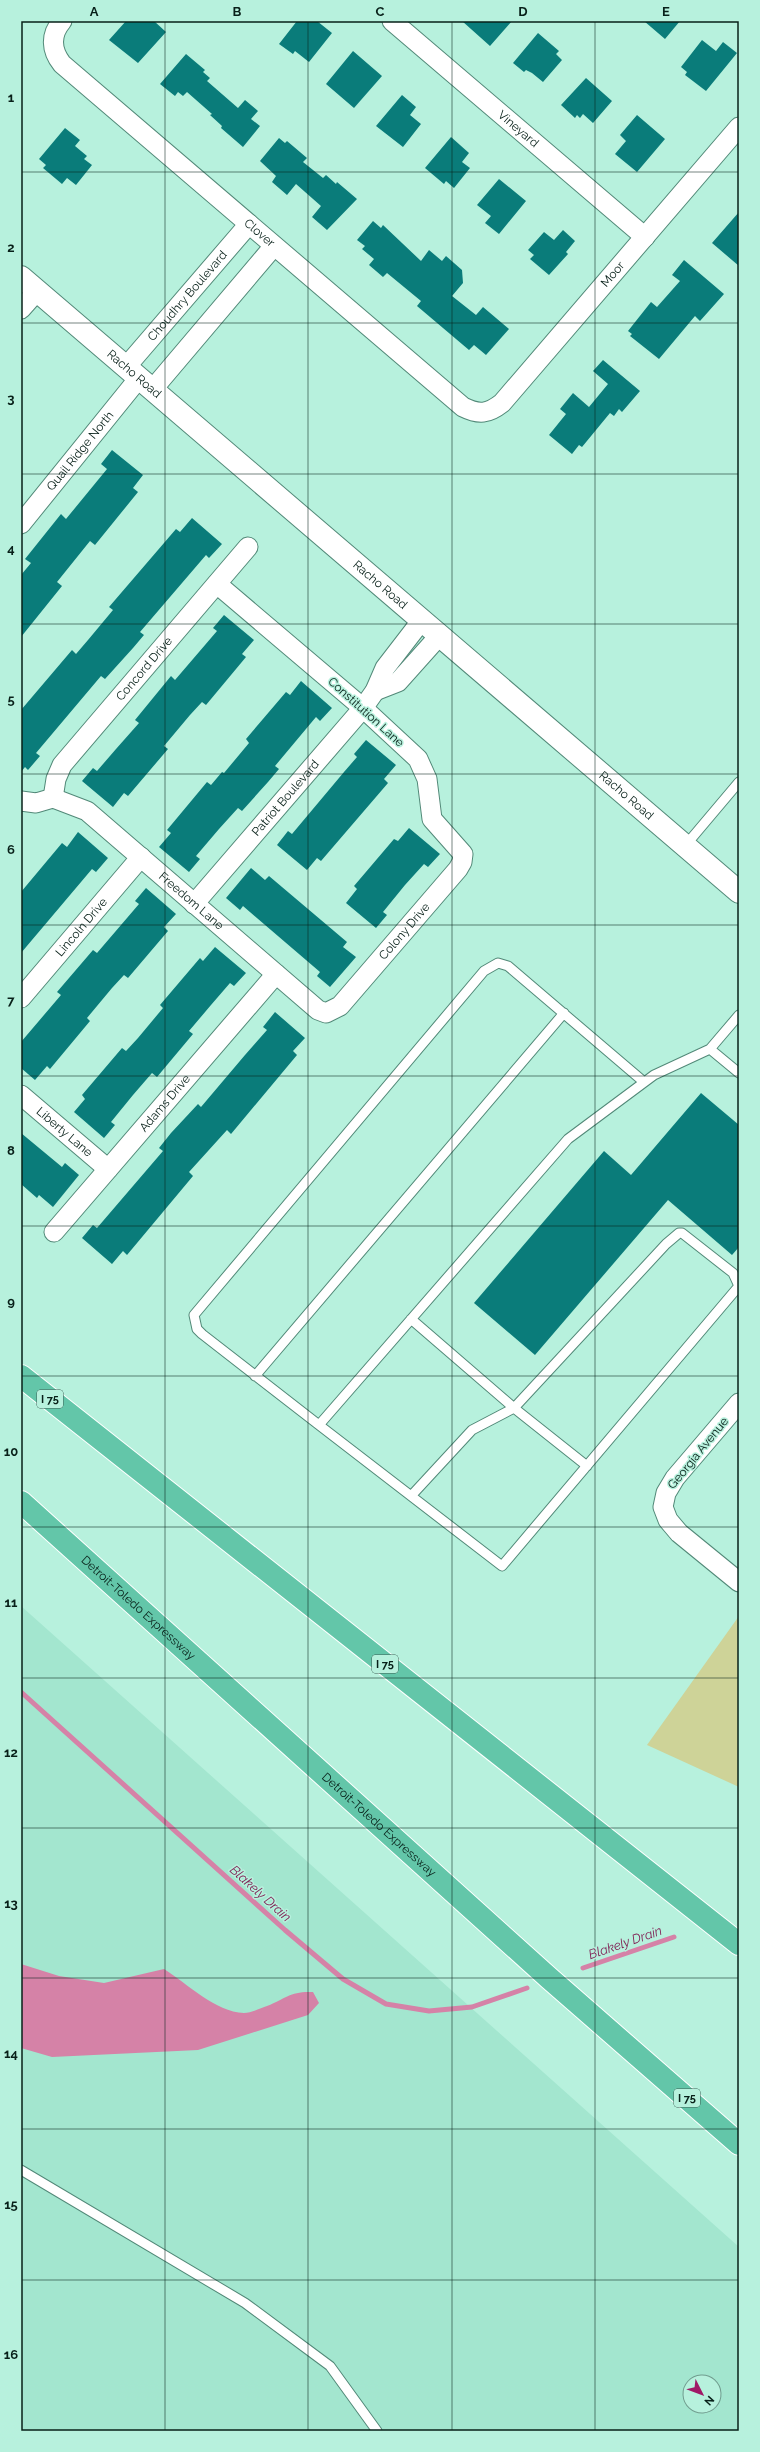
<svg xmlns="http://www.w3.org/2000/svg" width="760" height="2452" viewBox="0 0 760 2452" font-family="Raleway,sans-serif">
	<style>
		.built { fill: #a3e6cf; fill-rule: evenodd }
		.green { fill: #ced398 }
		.water { fill: #d582a7 }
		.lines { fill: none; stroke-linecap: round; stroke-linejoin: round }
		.stream { stroke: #d582a7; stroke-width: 5 }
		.building { fill: #0a7c7a }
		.service-casing { stroke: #528978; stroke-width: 11 }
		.minor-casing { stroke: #528978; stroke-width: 21 }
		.tertiary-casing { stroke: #528978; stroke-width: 24 }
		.motorway-casing { stroke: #fff; stroke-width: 24 }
		.service { stroke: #fff; stroke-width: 9 }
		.minor { stroke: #fff; stroke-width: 19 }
		.tertiary { stroke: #fff; stroke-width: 22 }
		.motorway { stroke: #63c6a9; stroke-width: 22 }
		.grid { fill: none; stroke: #082019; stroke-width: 1; stroke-opacity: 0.55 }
		.labels { text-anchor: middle; stroke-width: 3; stroke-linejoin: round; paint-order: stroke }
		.shield { fill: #b7f1dd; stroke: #3c5f54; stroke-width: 1 }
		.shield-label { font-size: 11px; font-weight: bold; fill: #082019 }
		.street-label { font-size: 12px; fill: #082019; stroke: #b7f1dd }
		.water-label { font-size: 13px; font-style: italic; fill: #7e1c51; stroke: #b7f1dd }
		.neatline { fill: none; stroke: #082019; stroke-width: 1.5 }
		.grid-label { font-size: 13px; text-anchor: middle; font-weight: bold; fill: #082019 }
	</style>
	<rect width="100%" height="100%" fill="#b7f1dd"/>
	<!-- built -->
	<path class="built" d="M 21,1606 L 739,2247 L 739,2431 L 21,2431 ZM 690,2382 L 714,2382 L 714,2406 L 690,2406 Z"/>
	<!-- green -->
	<path class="green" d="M 739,1616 L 739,1787 L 647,1745 Z"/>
	<!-- water -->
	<path class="water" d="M 21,1964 L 59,1976 L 104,1983 L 164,1969 C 188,1984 215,2012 244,2013 C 251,2013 261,2008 267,2006 C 287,1998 290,1991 313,1992 L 319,2003 L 308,2015 L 198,2050 L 52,2057 L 21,2048 Z"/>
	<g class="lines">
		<!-- stream -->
		<path class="stream" d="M 21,1692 L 285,1930 L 343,1979 L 386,2004 L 429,2011 L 472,2007 L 527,1988
			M 583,1968 L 674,1937"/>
	</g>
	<!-- building -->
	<path class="building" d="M 126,21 L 154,21 L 166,32 L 138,63 L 109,40 Z
		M 297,21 L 317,21 L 332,33 L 309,62 L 295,51 L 293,54 L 279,44 Z
		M 462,21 L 512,21 L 490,46 Z
		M 644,21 L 680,21 L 665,39 Z
		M 538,33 L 559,51 L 556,54 L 562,60 L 543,82 L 532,73 L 526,70 L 524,72 L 513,63 Z
		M 702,40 L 716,51 L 723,42 L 737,53 L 706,91 L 685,75 L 687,72 L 681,67 Z
		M 353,51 L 382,76 L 354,108 L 326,84 Z
		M 186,54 L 205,70 L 203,72 L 210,78 L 207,81 L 238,108 L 245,100 L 258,111 L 251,119 L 260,126 L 243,147 L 221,128 L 222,126 L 210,115 L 212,114 L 187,92 L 183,96 L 178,92 L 175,96 L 160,84 Z
		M 586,78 L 612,101 L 593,123 L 583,114 L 580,118 L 577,115 L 575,118 L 561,105 Z
		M 402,95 L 416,107 L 410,115 L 421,124 L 403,147 L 376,126 Z
		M 637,115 L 665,139 L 637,172 L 615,154 L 626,141 L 620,135 Z
		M 65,128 L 80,140 L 75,146 L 87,156 L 84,159 L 92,165 L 76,185 L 67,178 L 62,184 L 43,168 L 46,165 L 39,159 Z
		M 451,137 L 469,153 L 462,162 L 470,168 L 454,188 L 446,181 L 444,184 L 425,168 Z
		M 279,138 L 285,143 L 287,141 L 307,158 L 303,162 L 323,178 L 326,175 L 336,184 L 337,182 L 357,199 L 327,230 L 312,217 L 321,206 L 296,184 L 287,195 L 272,182 L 276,176 L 260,161 Z
		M 499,179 L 526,201 L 499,234 L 485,223 L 491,216 L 477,205 Z
		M 739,212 L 739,266 L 712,243 Z
		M 373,221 L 381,228 L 383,225 L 421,261 L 429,250 L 442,261 L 446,256 L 462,270 L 463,283 L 452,296 L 476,315 L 483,307 L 509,329 L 486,355 L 474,345 L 469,350 L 417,306 L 421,301 L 387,273 L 383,277 L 369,265 L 374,259 L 362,249 L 365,246 L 357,240 Z
		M 563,230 L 575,241 L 566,252 L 568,254 L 549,275 L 530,259 L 534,255 L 528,250 L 544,232 L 554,240 Z
		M 684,260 L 724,294 L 700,321 L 695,316 L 659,359 L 630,336 L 632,334 L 628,331 L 651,302 L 657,307 L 680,281 L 672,275 Z
		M 603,360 L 640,391 L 622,412 L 619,409 L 614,416 L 610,413 L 582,447 L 579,445 L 572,454 L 549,435 L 566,414 L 560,409 L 573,393 L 589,407 L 608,384 L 593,371 Z
		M 112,450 L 143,475 L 133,488 L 138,492 L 95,545 L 90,541 L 57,582 L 62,586 L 21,637 L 21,575 L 31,563 L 25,559 L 61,514 L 66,519 L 107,469 L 101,464 Z
		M 192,518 L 222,544 L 209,558 L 206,555 L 140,632 L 144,635 L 133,648 L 105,679 L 101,676 L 36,753 L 40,756 L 28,770 L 25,767 L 21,772 L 21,710 L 72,650 L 76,654 L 88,640 L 113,610 L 109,607 L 176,529 L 180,532 Z
		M 224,615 L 254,640 L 242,654 L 246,657 L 206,705 L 202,702 L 190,715 L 164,746 L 168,749 L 128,796 L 124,793 L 113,807 L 82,781 L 93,768 L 97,771 L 116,749 L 139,723 L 135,720 L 171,676 L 175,680 L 217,631 L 213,628 Z
		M 301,681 L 332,708 L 320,721 L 316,717 L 275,766 L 279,769 L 268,782 L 242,811 L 238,808 L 219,829 L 196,856 L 200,859 L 189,872 L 159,847 L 171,833 L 167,830 L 207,782 L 211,785 L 222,772 L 224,773 L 249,743 L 246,739 L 286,692 L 290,695 Z
		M 366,740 L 396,765 L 384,779 L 388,783 L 321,861 L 317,858 L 307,870 L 277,845 L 288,831 L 292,834 L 344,772 L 357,757 L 354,754 Z
		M 409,828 L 440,854 L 428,867 L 424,864 L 405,885 L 383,912 L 387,915 L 376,928 L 346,903 L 357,889 L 354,886 L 394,839 L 398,841 Z
		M 78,832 L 108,858 L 96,872 L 92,869 L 21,953 L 21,892 L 62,843 L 67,847 Z
		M 251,868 L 265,880 L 269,876 L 347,942 L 343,947 L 356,957 L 330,987 L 317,976 L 320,972 L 243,906 L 240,910 L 226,898 Z
		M 146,888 L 176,914 L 164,927 L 168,931 L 128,978 L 124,975 L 112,988 L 87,1018 L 90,1021 L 50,1069 L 47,1066 L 35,1080 L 21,1068 L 21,1042 L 61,995 L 57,992 L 93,950 L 97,953 L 139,904 L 135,901 Z
		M 215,947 L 246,973 L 234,986 L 230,983 L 211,1005 L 189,1031 L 193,1034 L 157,1077 L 152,1073 L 133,1095 L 111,1122 L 115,1125 L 104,1138 L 74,1112 L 85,1099 L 82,1095 L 122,1048 L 126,1051 L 138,1038 L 163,1008 L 160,1005 L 200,958 L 203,961 Z
		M 275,1012 L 305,1038 L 293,1051 L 297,1055 L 231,1134 L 227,1130 L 189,1172 L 193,1176 L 127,1255 L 123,1251 L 112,1264 L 82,1238 L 93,1225 L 97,1228 L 163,1151 L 159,1148 L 171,1133 L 198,1104 L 201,1107 L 245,1055 L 267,1030 L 263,1027 Z
		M 701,1093 L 739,1125 L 739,1247 L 732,1255 L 668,1200 L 535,1355 L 474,1303 L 604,1151 L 631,1175 Z
		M 21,1133 L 62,1167 L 65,1163 L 79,1175 L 53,1207 L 39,1195 L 37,1198 L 21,1184 Z"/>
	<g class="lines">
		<!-- service casing -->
		<g class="service-casing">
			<path id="service" d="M 685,846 L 739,782
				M 739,1015 L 710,1049 L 739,1073
				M 411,1319 L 514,1408 L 587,1466
				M 255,1376 L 564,1013
				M 319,1425 L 202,1334 L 197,1329 L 194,1315 L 484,971 L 498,963 L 508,966 L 644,1082
				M 411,1496 L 472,1430 L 514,1408 L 666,1244 L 679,1233 L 682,1233 L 733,1273 L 739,1286 L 502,1566 L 319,1425 L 568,1139 L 654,1075 L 710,1049
				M 21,2170 L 245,2303 L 330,2366 L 377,2431"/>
		</g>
		<!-- minor casing -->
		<g class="minor-casing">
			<g id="minor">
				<path id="s1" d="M 62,21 C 50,35 51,50 62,64 L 463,407 C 479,415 488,414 502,403 L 739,127"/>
				<path id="s2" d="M 392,21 L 645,237"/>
				<path d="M 21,309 L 37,291"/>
				<path id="s3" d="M 126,367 L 249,224"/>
				<path d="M 152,390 L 274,246"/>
				<path id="s4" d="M 21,524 L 139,378"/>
				<path d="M 375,691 L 398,682 L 440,635"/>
				<path id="s5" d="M 53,798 L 56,779 L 62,765 L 248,547"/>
				<path id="s6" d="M 21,801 L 36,803 L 53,798 L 87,811 L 318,1010 L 326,1013 L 340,1006 L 458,869 L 462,862 L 463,854 L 432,819 L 427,779 L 418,759 L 363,708 L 217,584"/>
				<path id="s7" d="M 194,904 L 363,708 L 375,691 L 385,668 L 422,620"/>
				<path id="s8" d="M 21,998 L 141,857"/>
				<path id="s9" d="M 21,1095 L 108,1169"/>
				<path id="s10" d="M 54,1232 L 276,974"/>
				<path d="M 739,1403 L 675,1478 L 666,1493 L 663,1507 L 668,1520 L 679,1533 L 739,1582"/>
			</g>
		</g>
		<!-- tertiary casing -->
		<g class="tertiary-casing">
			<g id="tertiary">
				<path id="s11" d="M 21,277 L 739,892"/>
			</g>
		</g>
		<!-- motorway casing -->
		<g class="motorway-casing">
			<g id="motorway">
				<path d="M 21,1376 L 739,1944"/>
				<path id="s12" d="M 21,1502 L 549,1978 L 739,2144"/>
			</g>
		</g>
		<!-- service -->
		<use href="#service" class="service"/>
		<!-- minor -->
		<use href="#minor" class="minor"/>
		<!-- tertiary -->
		<use href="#tertiary" class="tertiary"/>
		<!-- motorway -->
		<use href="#motorway" class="motorway"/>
	</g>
	<!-- grid -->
	<path class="grid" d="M 165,21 L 165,2431M 308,21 L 308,2431M 452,21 L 452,2431M 595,21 L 595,2431M 21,172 L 739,172M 21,323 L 739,323M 21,474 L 739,474M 21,624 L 739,624M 21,774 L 739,774M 21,925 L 739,925M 21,1076 L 739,1076M 21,1226 L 739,1226M 21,1376 L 739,1376M 21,1527 L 739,1527M 21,1678 L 739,1678M 21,1828 L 739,1828M 21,1978 L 739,1978M 21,2129 L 739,2129M 21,2280 L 739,2280"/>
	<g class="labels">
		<!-- shield labels -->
		<g class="shield">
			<rect x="37" y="1390" width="26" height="18" rx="3"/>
			<rect x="372" y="1655" width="26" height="18" rx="3"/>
			<rect x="674" y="2089" width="26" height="18" rx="3"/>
		</g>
		<g class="shield-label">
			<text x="50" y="1403">I 75</text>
			<text x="385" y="1668">I 75</text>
			<text x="687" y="2102">I 75</text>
		</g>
		<!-- street labels -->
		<g class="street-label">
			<text dy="4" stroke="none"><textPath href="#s2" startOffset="166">Vineyard</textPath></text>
			<text dy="4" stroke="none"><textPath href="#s1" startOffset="307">Clover</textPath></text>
			<text dy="4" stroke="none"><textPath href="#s1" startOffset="787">Moor</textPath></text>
			<text dy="4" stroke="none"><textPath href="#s3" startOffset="94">Choudhry Boulevard</textPath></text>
			<text dy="4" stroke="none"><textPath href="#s11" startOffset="149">Racho Road</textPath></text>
			<text dy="4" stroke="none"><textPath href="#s4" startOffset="94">Quail Ridge North</textPath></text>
			<text dy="4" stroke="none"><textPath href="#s11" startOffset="473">Racho Road</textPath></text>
			<text dy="4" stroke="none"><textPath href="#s5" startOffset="161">Concord Drive</textPath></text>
			<text transform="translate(366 712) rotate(42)" y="4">Constitution Lane</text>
			<text dy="4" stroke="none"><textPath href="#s11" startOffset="797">Racho Road</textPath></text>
			<text dy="4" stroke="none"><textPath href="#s7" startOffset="140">Patriot Boulevard</textPath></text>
			<text dy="4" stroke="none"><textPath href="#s6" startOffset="207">Freedom Lane</textPath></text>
			<text dy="4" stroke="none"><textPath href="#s8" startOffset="93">Lincoln Drive</textPath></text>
			<text dy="4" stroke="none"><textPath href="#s6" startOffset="497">Colony Drive</textPath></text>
			<text dy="4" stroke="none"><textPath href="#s10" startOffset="170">Adams Drive</textPath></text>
			<text dy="4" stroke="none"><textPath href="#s9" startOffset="57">Liberty Lane</textPath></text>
			<text transform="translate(698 1453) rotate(-51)" y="4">Georgia Avenue</text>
			<text dy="4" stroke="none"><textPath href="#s12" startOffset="158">Detroit-Toledo Expressway</textPath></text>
			<text dy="4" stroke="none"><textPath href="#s12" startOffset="482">Detroit-Toledo Expressway</textPath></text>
		</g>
		<!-- water labels -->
		<g class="water-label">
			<text transform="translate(261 1893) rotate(42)" y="5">Blakely Drain</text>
			<text transform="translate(625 1942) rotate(-19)" y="5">Blakely Drain</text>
		</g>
	</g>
	<!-- border -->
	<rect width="760" height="2452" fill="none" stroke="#b7f1dd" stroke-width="44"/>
	<!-- north arrow -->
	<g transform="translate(702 2394) rotate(132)"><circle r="19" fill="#b7f1dd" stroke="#719d8f"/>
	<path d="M0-3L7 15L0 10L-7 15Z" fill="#a01a67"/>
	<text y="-6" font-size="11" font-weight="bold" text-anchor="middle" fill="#082019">N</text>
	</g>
	<rect x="22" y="22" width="716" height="2408" class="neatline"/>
	<g class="grid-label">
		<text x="94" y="16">A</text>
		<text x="237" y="16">B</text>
		<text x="380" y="16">C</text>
		<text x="523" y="16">D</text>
		<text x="666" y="16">E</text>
		<text x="11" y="102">1</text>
		<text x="11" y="252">2</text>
		<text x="11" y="403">3</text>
		<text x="11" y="553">4</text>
		<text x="11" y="704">5</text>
		<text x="11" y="854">6</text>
		<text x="11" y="1005">7</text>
		<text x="11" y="1155">8</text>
		<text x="11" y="1306">9</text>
		<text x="11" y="1456">10</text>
		<text x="11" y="1607">11</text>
		<text x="11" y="1757">12</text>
		<text x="11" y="1908">13</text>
		<text x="11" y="2058">14</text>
		<text x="11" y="2209">15</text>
		<text x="11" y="2359">16</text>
	</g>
</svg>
